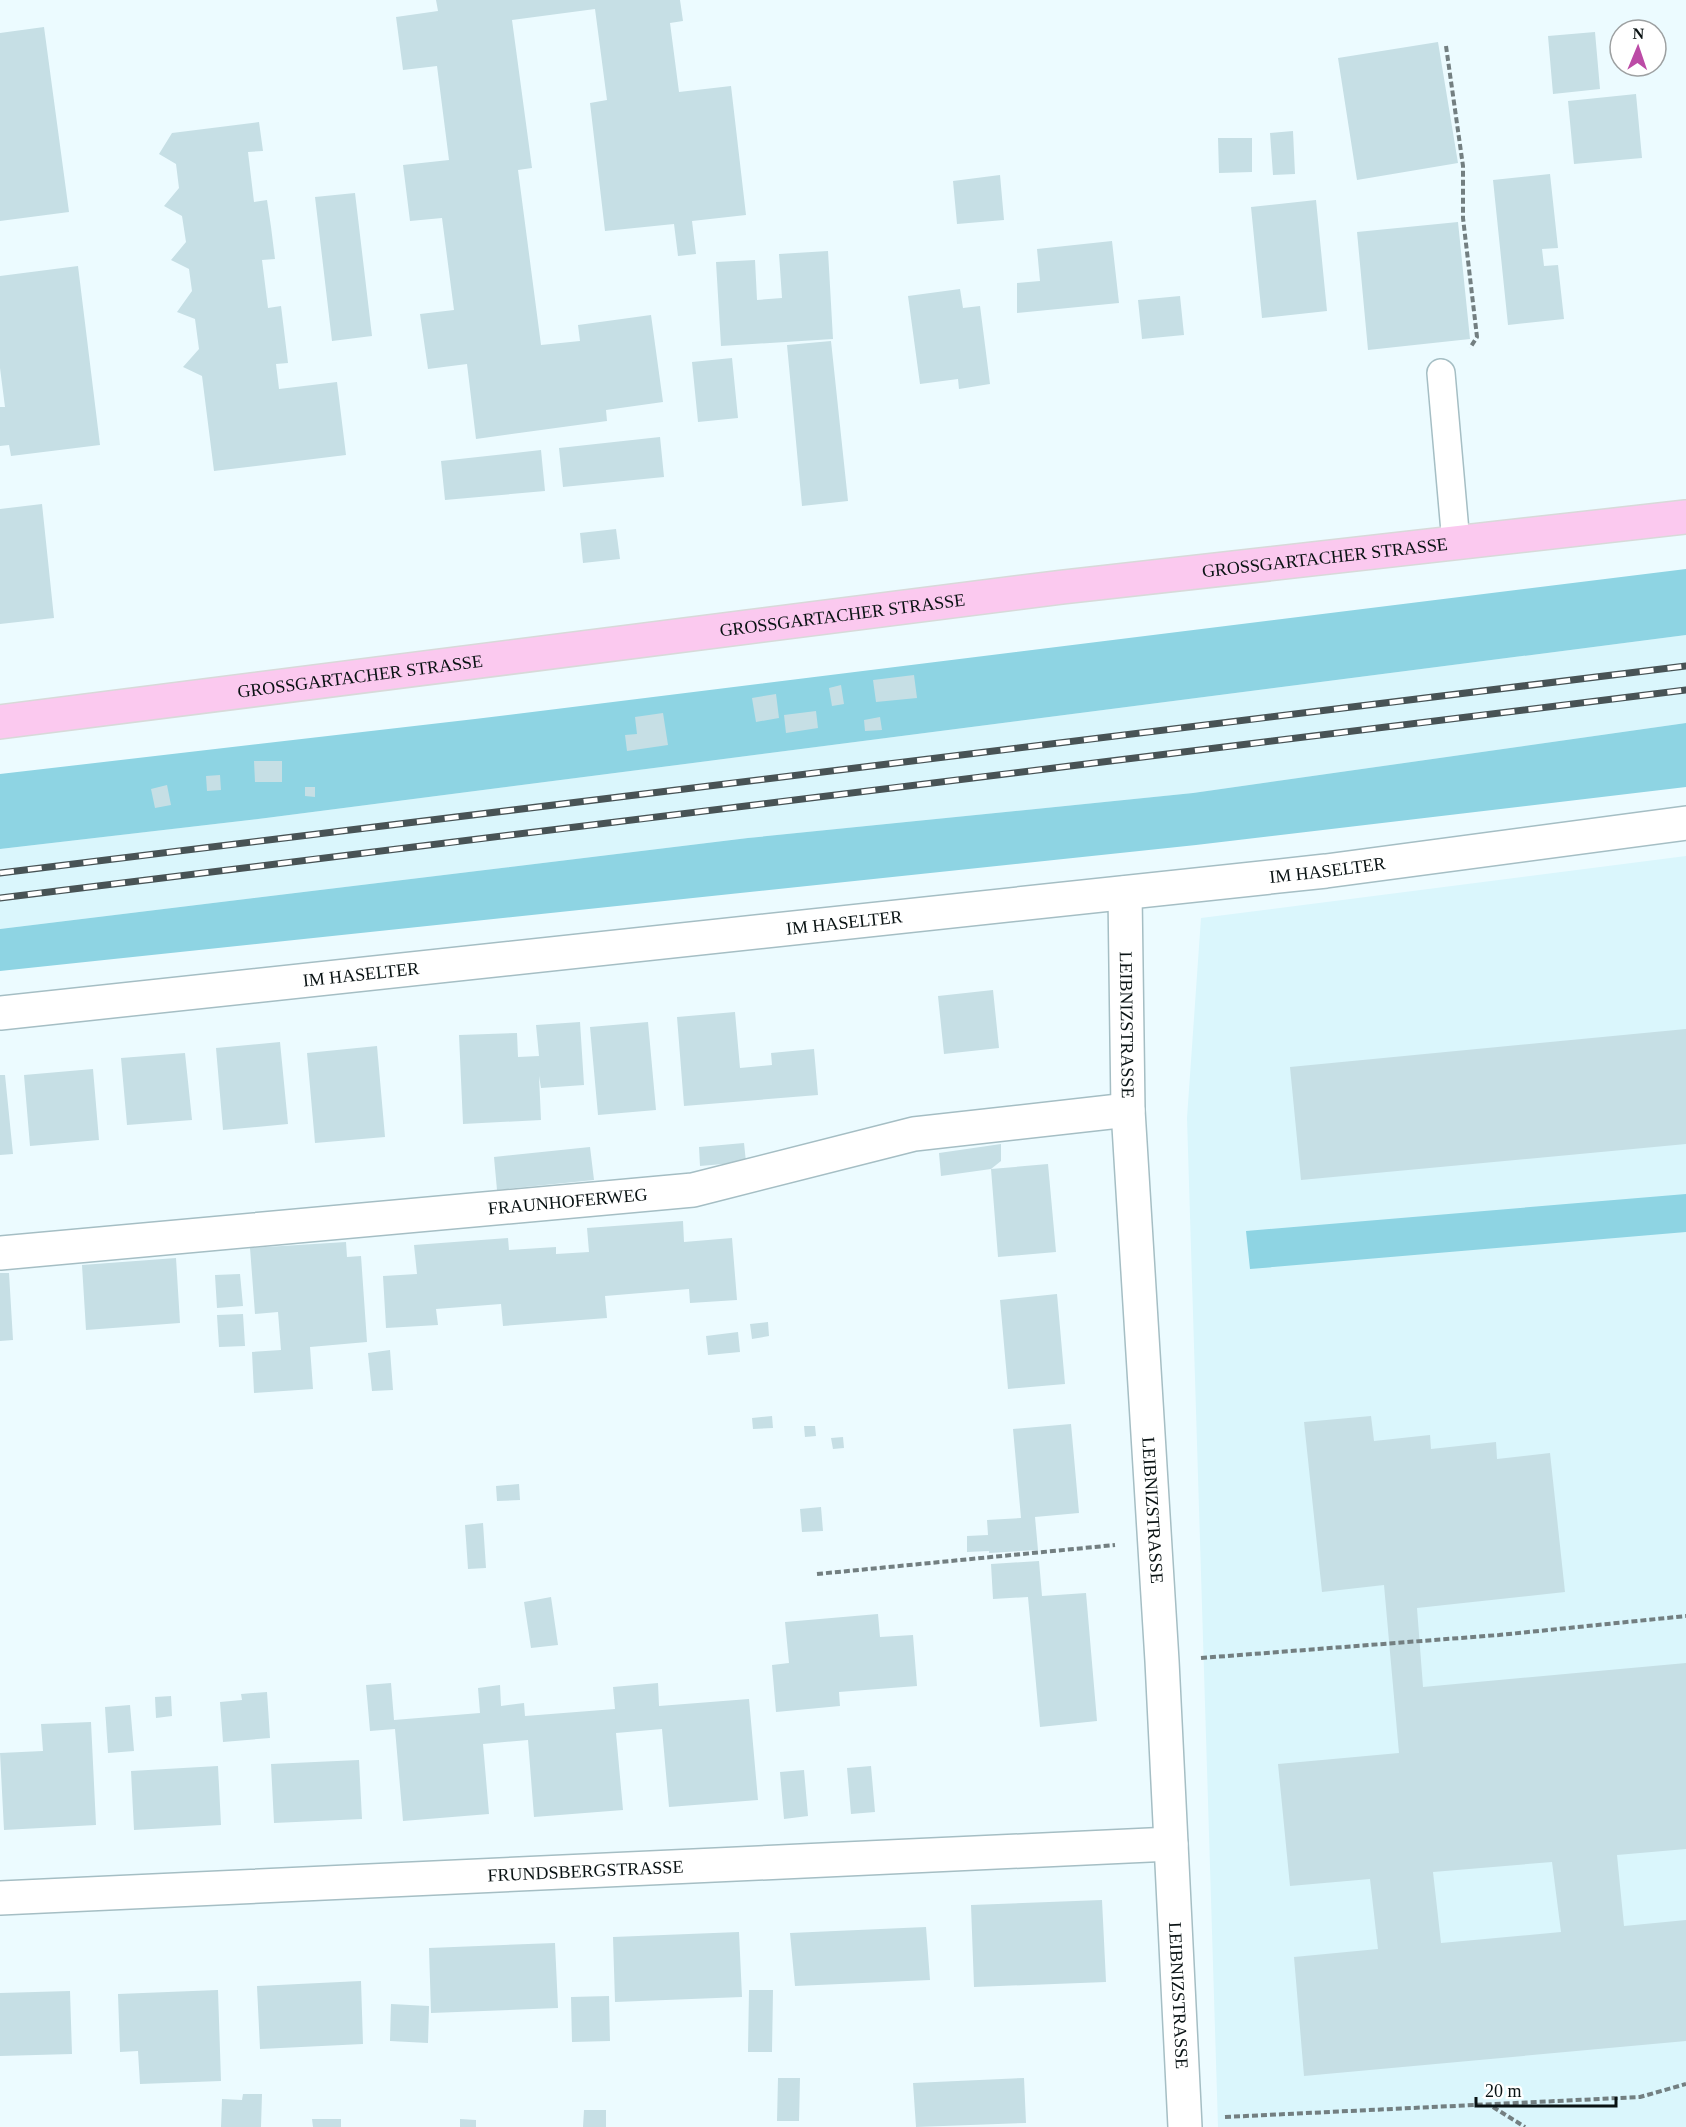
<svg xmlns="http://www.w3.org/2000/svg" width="1686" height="2127" viewBox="0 0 1686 2127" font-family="Georgia,serif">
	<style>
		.built { fill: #daf6fc }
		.green { fill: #8ed4e3 }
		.building { fill: #c6dfe5; fill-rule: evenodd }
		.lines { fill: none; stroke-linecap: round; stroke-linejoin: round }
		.service-casing { stroke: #a5bec4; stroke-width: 30 }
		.minor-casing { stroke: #a5bec4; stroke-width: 36 }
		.primary-casing { stroke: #d8d9d9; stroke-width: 36 }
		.path { stroke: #737f81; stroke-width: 4; stroke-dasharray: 6 3; stroke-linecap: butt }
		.service { stroke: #fff; stroke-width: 27 }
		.minor { stroke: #fff; stroke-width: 33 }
		.primary { stroke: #fbc9ef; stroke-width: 33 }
		.rail-casing { stroke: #485355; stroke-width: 7 }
		.rail { stroke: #fff; stroke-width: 4.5; stroke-dasharray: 14; stroke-linecap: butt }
		.labels { text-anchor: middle; stroke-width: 4.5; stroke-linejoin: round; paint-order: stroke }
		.street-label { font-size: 18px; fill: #091213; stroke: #fff }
	</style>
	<rect width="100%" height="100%" fill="#ecfbff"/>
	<!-- built -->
	<path class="built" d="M 1686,635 L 1686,723 L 1193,793 L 748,838 L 0,929 L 0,849 L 266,818 Z
		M 1686,856 L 1686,2127 L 1218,2127 L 1187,1118 L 1201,918 Z"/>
	<!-- green -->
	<path class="green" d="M 1686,569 L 1686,635 L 266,818 L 0,849 L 0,774 L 475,719 Z
		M 1686,723 L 1686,787 L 1196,845 L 0,971 L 0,929 L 748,838 L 1193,793 Z
		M 1686,1194 L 1686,1232 L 1250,1269 L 1246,1231 Z"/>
	<!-- building -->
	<path class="building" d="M 436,0 L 680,0 L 683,21 L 670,23 L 679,92 L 731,86 L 746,215 L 692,221 L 696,254 L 678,256 L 674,224 L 605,231 L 590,103 L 607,100 L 595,9 L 512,20 L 532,168 L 518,170 L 541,345 L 580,341 L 578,325 L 651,315 L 663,402 L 606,410 L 607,421 L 476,439 L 467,364 L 428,369 L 420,314 L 454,310 L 442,218 L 410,221 L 403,165 L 449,160 L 437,66 L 403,70 L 396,17 L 438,11 Z
		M 44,27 L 69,212 L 0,221 L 0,33 Z
		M 1595,32 L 1600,89 L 1553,94 L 1548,36 Z
		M 1438,42 L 1458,163 L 1357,180 L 1338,58 Z
		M 1636,94 L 1642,158 L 1574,164 L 1568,101 Z
		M 259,122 L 263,151 L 248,152 L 254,202 L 267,200 L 271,227 L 275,259 L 262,260 L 268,308 L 281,306 L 288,363 L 276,364 L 279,389 L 337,382 L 346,455 L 214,471 L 202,376 L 183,367 L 199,349 L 195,319 L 177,312 L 192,291 L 189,269 L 171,260 L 186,242 L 182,216 L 164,206 L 179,188 L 176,164 L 159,154 L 172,133 Z
		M 1293,131 L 1295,174 L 1273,175 L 1270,133 Z
		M 1218,138 L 1252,138 L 1252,172 L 1219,173 Z
		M 1550,174 L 1558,248 L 1542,249 L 1544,266 L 1558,265 L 1564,319 L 1508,325 L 1493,180 Z
		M 1000,175 L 1004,220 L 957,224 L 953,181 Z
		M 355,193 L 372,336 L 332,341 L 315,197 Z
		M 1316,200 L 1327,311 L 1262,318 L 1251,207 Z
		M 1458,222 L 1470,339 L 1368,350 L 1357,232 Z
		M 1112,241 L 1119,303 L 1017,313 L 1017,283 L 1040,281 L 1037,249 Z
		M 828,251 L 833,339 L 721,346 L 716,262 L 755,260 L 757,300 L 782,298 L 779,254 Z
		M 78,266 L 100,445 L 11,456 L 9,445 L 0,446 L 0,407 L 5,407 L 0,368 L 0,276 Z
		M 960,289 L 963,308 L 980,306 L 990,384 L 959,389 L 958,379 L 920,384 L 908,296 Z
		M 1180,296 L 1184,335 L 1142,339 L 1138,300 Z
		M 831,341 L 848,501 L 802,506 L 787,345 Z
		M 732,358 L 738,418 L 698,422 L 692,362 Z
		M 660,437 L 664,477 L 563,487 L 559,448 Z
		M 541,450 L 545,491 L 445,500 L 441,461 Z
		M 42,504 L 54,618 L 0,624 L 0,509 Z
		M 616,529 L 620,559 L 583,563 L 580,533 Z
		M 914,675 L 917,698 L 876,702 L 873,680 Z
		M 841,685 L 844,704 L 832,706 L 829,688 Z
		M 776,694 L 779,718 L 756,722 L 752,698 Z
		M 816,711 L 818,728 L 786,733 L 784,715 Z
		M 663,713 L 668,745 L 627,751 L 625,735 L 637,734 L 635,717 Z
		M 880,717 L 882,730 L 865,731 L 864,720 Z
		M 254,761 L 282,761 L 282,782 L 255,782 Z
		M 220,775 L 221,790 L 207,791 L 206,776 Z
		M 167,785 L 171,805 L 155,808 L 151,789 Z
		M 305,787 L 315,787 L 315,797 L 305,796 Z
		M 993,990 L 999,1048 L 944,1054 L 938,996 Z
		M 735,1012 L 740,1068 L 772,1065 L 771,1053 L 814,1049 L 818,1095 L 684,1106 L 677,1017 Z
		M 580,1022 L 584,1085 L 541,1088 L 539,1076 L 541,1120 L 463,1124 L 459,1035 L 517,1033 L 518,1057 L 539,1056 L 536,1025 Z
		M 648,1022 L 656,1110 L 598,1115 L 590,1027 Z
		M 1686,1029 L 1686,1144 L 1301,1180 L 1290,1067 Z
		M 280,1042 L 288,1124 L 223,1130 L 216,1048 Z
		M 377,1046 L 385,1137 L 315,1143 L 307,1053 Z
		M 185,1053 L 192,1120 L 127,1125 L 121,1058 Z
		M 93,1069 L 99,1140 L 30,1146 L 24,1075 Z
		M 0,1075 L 5,1075 L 13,1154 L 0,1155 Z
		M 744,1143 L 746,1162 L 700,1166 L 699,1147 Z
		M 1001,1144 L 1001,1161 L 991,1169 L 1048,1164 L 1056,1252 L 998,1257 L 991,1169 L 941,1176 L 939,1153 Z
		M 590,1147 L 594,1180 L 497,1190 L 494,1157 Z
		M 683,1221 L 684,1242 L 732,1238 L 737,1300 L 690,1303 L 689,1289 L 605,1296 L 607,1318 L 503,1326 L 501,1304 L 436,1309 L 438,1325 L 386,1328 L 383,1276 L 417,1274 L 414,1245 L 508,1238 L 509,1250 L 556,1247 L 556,1254 L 589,1252 L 587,1228 Z
		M 346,1242 L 347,1257 L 361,1256 L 367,1342 L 310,1347 L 313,1389 L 254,1393 L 252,1352 L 281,1350 L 278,1312 L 255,1314 L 250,1248 Z
		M 176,1258 L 180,1323 L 86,1330 L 82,1265 Z
		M 0,1273 L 9,1273 L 13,1340 L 0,1341 Z
		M 240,1274 L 243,1306 L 217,1308 L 215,1275 Z
		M 1057,1294 L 1065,1384 L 1008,1389 L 1000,1300 Z
		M 243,1314 L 245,1346 L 219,1347 L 217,1315 Z
		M 768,1322 L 769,1336 L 752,1339 L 750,1324 Z
		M 738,1332 L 740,1352 L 708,1355 L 706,1336 Z
		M 390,1350 L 393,1390 L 372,1391 L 368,1353 Z
		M 772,1416 L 773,1428 L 753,1429 L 752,1418 Z
		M 1371,1416 L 1374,1441 L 1430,1435 L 1431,1449 L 1496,1442 L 1497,1459 L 1550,1453 L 1565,1592 L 1417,1608 L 1423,1687 L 1686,1663 L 1686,1849 L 1617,1855 L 1624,1926 L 1686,1920 L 1686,2041 L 1304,2076 L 1294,1957 L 1378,1949 L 1370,1879 L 1290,1886 L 1278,1764 L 1399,1753 L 1384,1585 L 1322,1592 L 1304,1422 ZM 1552,1862 L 1561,1932 L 1441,1943 L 1433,1872 Z
		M 1071,1424 L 1079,1513 L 1035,1517 L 1038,1550 L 989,1553 L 989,1551 L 967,1552 L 967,1536 L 988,1535 L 987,1520 L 1021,1518 L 1013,1429 Z
		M 804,1426 L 815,1426 L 816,1436 L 805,1437 Z
		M 843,1437 L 844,1448 L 833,1449 L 831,1438 Z
		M 519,1484 L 520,1500 L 497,1501 L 496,1486 Z
		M 821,1507 L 823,1531 L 802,1532 L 800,1509 Z
		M 483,1523 L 486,1568 L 468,1569 L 465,1525 Z
		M 1039,1561 L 1042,1596 L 1086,1593 L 1097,1721 L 1040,1727 L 1028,1597 L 993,1599 L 991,1564 Z
		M 551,1597 L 558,1645 L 531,1648 L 524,1602 Z
		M 878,1614 L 880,1637 L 913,1635 L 917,1686 L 839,1692 L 840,1706 L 776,1712 L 772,1665 L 789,1663 L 785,1622 Z
		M 391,1683 L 394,1720 L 480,1713 L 478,1688 L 500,1685 L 501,1706 L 524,1703 L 525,1716 L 615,1709 L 613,1687 L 658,1683 L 659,1706 L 749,1699 L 758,1800 L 669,1807 L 662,1729 L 616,1733 L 623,1810 L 534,1817 L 528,1740 L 483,1744 L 489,1814 L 403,1821 L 395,1729 L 370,1731 L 366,1685 Z
		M 267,1692 L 270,1738 L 223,1742 L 220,1702 L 242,1700 L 241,1694 Z
		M 171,1696 L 172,1716 L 156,1718 L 155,1697 Z
		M 130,1705 L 134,1751 L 108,1753 L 105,1707 Z
		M 91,1722 L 96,1825 L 4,1830 L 0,1753 L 43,1751 L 41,1724 Z
		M 359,1760 L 362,1819 L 274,1823 L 271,1764 Z
		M 218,1766 L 221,1825 L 134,1830 L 131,1771 Z
		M 871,1766 L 875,1812 L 851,1814 L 847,1768 Z
		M 804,1770 L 808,1816 L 784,1819 L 780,1772 Z
		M 1102,1900 L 1106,1982 L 974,1987 L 971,1905 Z
		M 926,1927 L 930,1980 L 795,1986 L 790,1933 Z
		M 739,1932 L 742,1997 L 615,2002 L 613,1937 Z
		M 555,1943 L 558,2008 L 431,2013 L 429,1948 Z
		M 361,1981 L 363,2044 L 260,2049 L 257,1986 Z
		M 218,1990 L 221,2081 L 140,2084 L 138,2051 L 120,2052 L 118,1994 Z
		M 749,1990 L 773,1990 L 772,2052 L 748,2052 Z
		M 70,1991 L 72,2054 L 0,2056 L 0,1993 Z
		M 609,1996 L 610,2041 L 572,2042 L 571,1997 Z
		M 391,2004 L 429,2006 L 428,2043 L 390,2041 Z
		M 778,2078 L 800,2078 L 799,2121 L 777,2121 Z
		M 1024,2078 L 1026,2123 L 916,2127 L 913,2083 Z
		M 243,2094 L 262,2094 L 261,2127 L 221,2127 L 222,2099 L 242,2100 Z
		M 584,2110 L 606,2110 L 606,2127 L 583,2127 Z
		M 312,2119 L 341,2119 L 341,2127 L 313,2127 Z
		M 460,2119 L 476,2120 L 476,2127 L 460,2127 Z"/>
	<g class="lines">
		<!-- service casing -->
		<g class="service-casing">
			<path id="service" d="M 1441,373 L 1456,543"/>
		</g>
		<!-- minor casing -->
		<g class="minor-casing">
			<g id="minor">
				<path id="s1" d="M 1125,893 L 1128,1110 L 1162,1661 L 1185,2127"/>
				<path id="s2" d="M 0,1013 L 1326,871 L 1686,823"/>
				<path id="s3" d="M 0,1253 L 693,1190 L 914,1134 L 1128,1110"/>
				<path id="s4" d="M 0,1898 L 1171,1844"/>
			</g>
		</g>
		<!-- primary casing -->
		<g class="primary-casing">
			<g id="primary">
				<path id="s5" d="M 0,722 L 1063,587 L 1686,517"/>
			</g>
		</g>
		<!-- path -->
		<path class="path" d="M 1446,46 L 1463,166 L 1463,218 L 1477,337 L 1470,348
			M 817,1574 L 1115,1545
			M 1201,1658 L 1499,1635 L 1686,1616
			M 1493,2107 L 1525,2127
			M 1225,2117 L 1640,2097 L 1686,2084"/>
		<!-- service -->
		<use href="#service" class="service"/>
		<!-- minor -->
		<use href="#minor" class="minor"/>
		<!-- primary -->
		<use href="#primary" class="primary"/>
		<!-- rail casing -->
		<g class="rail-casing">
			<path id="rail" d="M 0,873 L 1686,666
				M 0,898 L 1686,690"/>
		</g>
		<!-- rail -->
		<use href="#rail" class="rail"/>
	</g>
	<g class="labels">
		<!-- street labels -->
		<g class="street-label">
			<text dy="6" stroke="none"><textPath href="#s5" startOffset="1335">GROSSGARTACHER STRASSE</textPath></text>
			<text dy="6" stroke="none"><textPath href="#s5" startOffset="849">GROSSGARTACHER STRASSE</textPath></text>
			<text dy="6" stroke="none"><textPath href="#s5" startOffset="363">GROSSGARTACHER STRASSE</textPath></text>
			<text dy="6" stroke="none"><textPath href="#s2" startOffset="1335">IM HASELTER</textPath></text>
			<text dy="6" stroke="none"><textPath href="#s2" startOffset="849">IM HASELTER</textPath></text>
			<text dy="6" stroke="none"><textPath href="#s2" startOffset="363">IM HASELTER</textPath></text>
			<text dy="6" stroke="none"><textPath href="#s1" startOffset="132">LEIBNIZSTRASSE</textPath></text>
			<text dy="6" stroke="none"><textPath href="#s3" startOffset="570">FRAUNHOFERWEG</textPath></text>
			<text dy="6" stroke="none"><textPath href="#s1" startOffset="618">LEIBNIZSTRASSE</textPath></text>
			<text dy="6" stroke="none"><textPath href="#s4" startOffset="586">FRUNDSBERGSTRASSE</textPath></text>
			<text dy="6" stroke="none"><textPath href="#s1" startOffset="1104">LEIBNIZSTRASSE</textPath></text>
		</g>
	</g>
	<!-- north arrow -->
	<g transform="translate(1638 48) rotate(2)"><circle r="28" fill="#ffffff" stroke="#9da0a1" stroke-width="1.5"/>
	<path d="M0-4.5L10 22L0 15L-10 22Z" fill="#bc4ba6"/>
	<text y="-9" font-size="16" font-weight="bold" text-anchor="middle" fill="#091213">N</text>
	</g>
	<!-- scale -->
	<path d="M1476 2097v9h140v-9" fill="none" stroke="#091213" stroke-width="3"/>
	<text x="1485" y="2097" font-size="18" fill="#091213" stroke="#ffffff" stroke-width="4.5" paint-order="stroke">20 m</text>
</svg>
